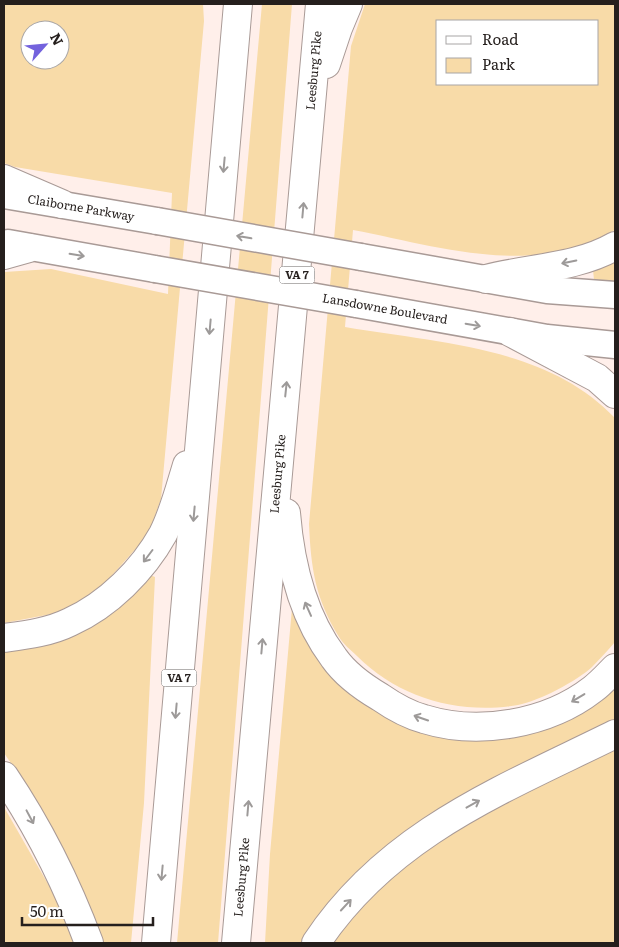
<svg xmlns="http://www.w3.org/2000/svg" width="619" height="947" viewBox="0 0 619 947" font-family="Literata,serif">
	<style>
		.green { fill: #f8dba8; fill-rule: evenodd }
		.lines { fill: none; stroke-linecap: round; stroke-linejoin: round }
		.secondary-casing { stroke: #a99a96; stroke-width: 29 }
		.motorway-casing { stroke: #a99a96; stroke-width: 30 }
		.secondary { stroke: #fff; stroke-width: 26 }
		.motorway { stroke: #fff; stroke-width: 28 }
		.secondary-bridge-casing { stroke: #a99a96; stroke-width: 29; stroke-linecap: butt }
		.secondary-bridge { stroke: #fff; stroke-width: 26 }
		.oneway { stroke: #9d9a99 }
		.labels { text-anchor: middle; stroke-width: 4; stroke-linejoin: round; paint-order: stroke }
		.shield { fill: #fff; stroke: #666261; stroke-width: 1 }
		.shield-label { font-size: 11px; font-weight: bold; fill: #251f1d }
		.street-label { font-size: 12px; fill: #251f1d; stroke: #fff }
	</style>
	<rect width="100%" height="100%" fill="#ffefea"/>
	<!-- green -->
	<path class="green" d="M 4,4 L 203,4 L 204,21 L 161,499 L 148,535 L 107,581 L 87,597 L 57,613 L 4,623 L 4,272 L 51,269 L 168,294 L 172,193 L 15,167 L 4,163 ZM 30,30 L 60,30 L 60,60 L 30,60 Z
		M 262,4 L 292,4 L 218,943 L 177,943 Z
		M 365,4 L 615,4 L 615,230 C 604,235 592,242 581,246 C 507,270 427,244 353,230 L 345,327 C 437,343 547,346 615,418 L 615,642 C 608,650 600,659 592,667 C 577,681 539,701 518,705 C 459,715 399,698 357,656 C 351,650 343,644 339,637 C 315,598 311,568 309,524 L 351,46 ZM 438,21 L 598,21 L 598,84 L 438,84 Z
		M 615,260 L 615,282 L 594,280 L 593,270 Z
		M 150,575 L 155,577 L 144,803 L 131,943 L 101,943 L 27,787 L 4,753 L 4,648 Z
		M 293,597 L 309,633 L 441,733 L 615,686 L 615,719 L 583,738 L 530,762 L 310,943 L 265,943 L 270,854 Z
		M 615,748 L 615,943 L 327,943 L 349,912 L 438,833 Z
		M 4,807 L 52,891 L 76,943 L 4,943 Z"/>
	<g class="lines">
		<!-- secondary casing -->
		<g class="secondary-casing">
			<g id="secondary">
				<path id="s1" d="M 4,195 L 157,221"/>
				<path d="M 8,243 L 155,269"/>
				<path d="M 361,257 L 547,290 L 615,295"/>
				<path d="M 356,304 L 547,338 L 615,345"/>
			</g>
		</g>
		<!-- motorway casing -->
		<g class="motorway-casing">
			<g id="motorway">
				<path d="M 326,64 L 338,28 L 348,4"/>
				<path d="M 4,179 L 62,204"/>
				<path d="M 4,255 L 29,248"/>
				<path d="M 486,279 C 528,268 577,268 615,246"/>
				<path d="M 510,332 L 597,378 L 615,394"/>
				<path d="M 286,513 C 290,563 303,617 334,658 C 346,675 363,687 380,697 C 393,706 409,715 424,719 C 479,736 548,724 593,689 C 601,683 608,675 615,668"/>
				<path d="M 4,638 C 26,635 50,632 70,622 C 108,605 143,570 163,534 C 174,512 180,488 187,465"/>
				<path d="M 4,776 C 39,828 67,884 89,943"/>
				<path d="M 156,943 L 238,4"/>
				<path id="s2" d="M 236,943 L 320,4"/>
				<path d="M 316,943 C 389,833 502,790 615,734"/>
			</g>
		</g>
		<!-- secondary -->
		<use href="#secondary" class="secondary"/>
		<!-- motorway -->
		<use href="#motorway" class="motorway"/>
		<!-- secondary-bridge casing -->
		<g class="secondary-bridge-casing">
			<path id="secondary-bridge" d="M 157,221 L 361,257
				M 155,269 L 356,304"/>
		</g>
		<!-- secondary-bridge -->
		<use href="#secondary-bridge" class="secondary-bridge"/>
	</g>
	<!-- one-way arrows -->
	<defs><path id="oneway-shaft" d="M-6 0H5M1.5-3L5.5 0L1.5 3" fill="none" stroke-width="1.6" stroke-linecap="round" stroke-linejoin="round" transform="scale(1.25)"/></defs>
	<g class="oneway">
		<use href="#oneway-shaft" transform="translate(224 165) rotate(95)"/>
		<use href="#oneway-shaft" transform="translate(303 210) rotate(-85)"/>
		<use href="#oneway-shaft" transform="translate(244 237) rotate(-170)"/>
		<use href="#oneway-shaft" transform="translate(77 255) rotate(9)"/>
		<use href="#oneway-shaft" transform="translate(569 262) rotate(168)"/>
		<use href="#oneway-shaft" transform="translate(473 325) rotate(10)"/>
		<use href="#oneway-shaft" transform="translate(210 327) rotate(95)"/>
		<use href="#oneway-shaft" transform="translate(286 389) rotate(-84)"/>
		<use href="#oneway-shaft" transform="translate(194 514) rotate(95)"/>
		<use href="#oneway-shaft" transform="translate(148 556) rotate(127)"/>
		<use href="#oneway-shaft" transform="translate(308 609) rotate(-114)"/>
		<use href="#oneway-shaft" transform="translate(262 646) rotate(-85)"/>
		<use href="#oneway-shaft" transform="translate(578 698) rotate(149)"/>
		<use href="#oneway-shaft" transform="translate(176 711) rotate(95)"/>
		<use href="#oneway-shaft" transform="translate(421 718) rotate(-161)"/>
		<use href="#oneway-shaft" transform="translate(473 804) rotate(-29)"/>
		<use href="#oneway-shaft" transform="translate(248 808) rotate(-85)"/>
		<use href="#oneway-shaft" transform="translate(30 817) rotate(62)"/>
		<use href="#oneway-shaft" transform="translate(162 873) rotate(95)"/>
		<use href="#oneway-shaft" transform="translate(346 905) rotate(-47)"/>
	</g>
	<g class="labels">
		<!-- shield labels -->
		<g class="shield">
			<rect x="279.5" y="266.5" width="35" height="17" rx="4"/>
			<rect x="161.5" y="669.5" width="35" height="17" rx="4"/>
		</g>
		<g class="shield-label">
			<text x="297" y="279">VA 7</text>
			<text x="179" y="682">VA 7</text>
		</g>
		<!-- street labels -->
		<g class="street-label">
			<text dy="4" stroke="none"><textPath href="#s2" startOffset="876">Leesburg Pike</textPath></text>
			<text dy="4" stroke="none"><textPath href="#s1" startOffset="78">Claiborne Parkway</textPath></text>
			<text transform="translate(385 309) rotate(10)" y="4">Lansdowne Boulevard</text>
			<text dy="4" stroke="none"><textPath href="#s2" startOffset="471">Leesburg Pike</textPath></text>
			<text dy="4" stroke="none"><textPath href="#s2" startOffset="66">Leesburg Pike</textPath></text>
		</g>
	</g>
	<!-- border -->
	<rect width="619" height="947" fill="none" stroke="#251f1d" stroke-width="10"/>
	<!-- legend -->
	<rect x="436" y="20" width="162" height="65" fill="#ffffff" stroke="#a8a5a5"/>
	<rect x="446" y="36" width="25" height="8" fill="#ffffff" stroke="#a8a5a5"/>
	<text x="482" y="45" font-size="15" fill="#251f1d">Road</text>
	<rect x="446" y="58" width="25" height="15" fill="#f8dba8" stroke="#a8a5a5"/>
	<text x="482" y="70" font-size="15" fill="#251f1d">Park</text>
	<!-- north arrow -->
	<g transform="translate(45 45) rotate(63)"><circle r="24" fill="#ffffff" stroke="#a8a5a5"/>
	<path d="M0-4L9 19L0 12L-9 19Z" fill="#7362dd"/>
	<text y="-8" font-size="14" font-weight="bold" text-anchor="middle" fill="#251f1d">N</text>
	</g>
	<!-- scale -->
	<path d="M22 917v8h131v-8" fill="none" stroke="#251f1d" stroke-width="2.5"/>
	<text x="30" y="917" font-size="15" fill="#251f1d" stroke="#ffffff" stroke-width="4" paint-order="stroke">50 m</text>
</svg>
